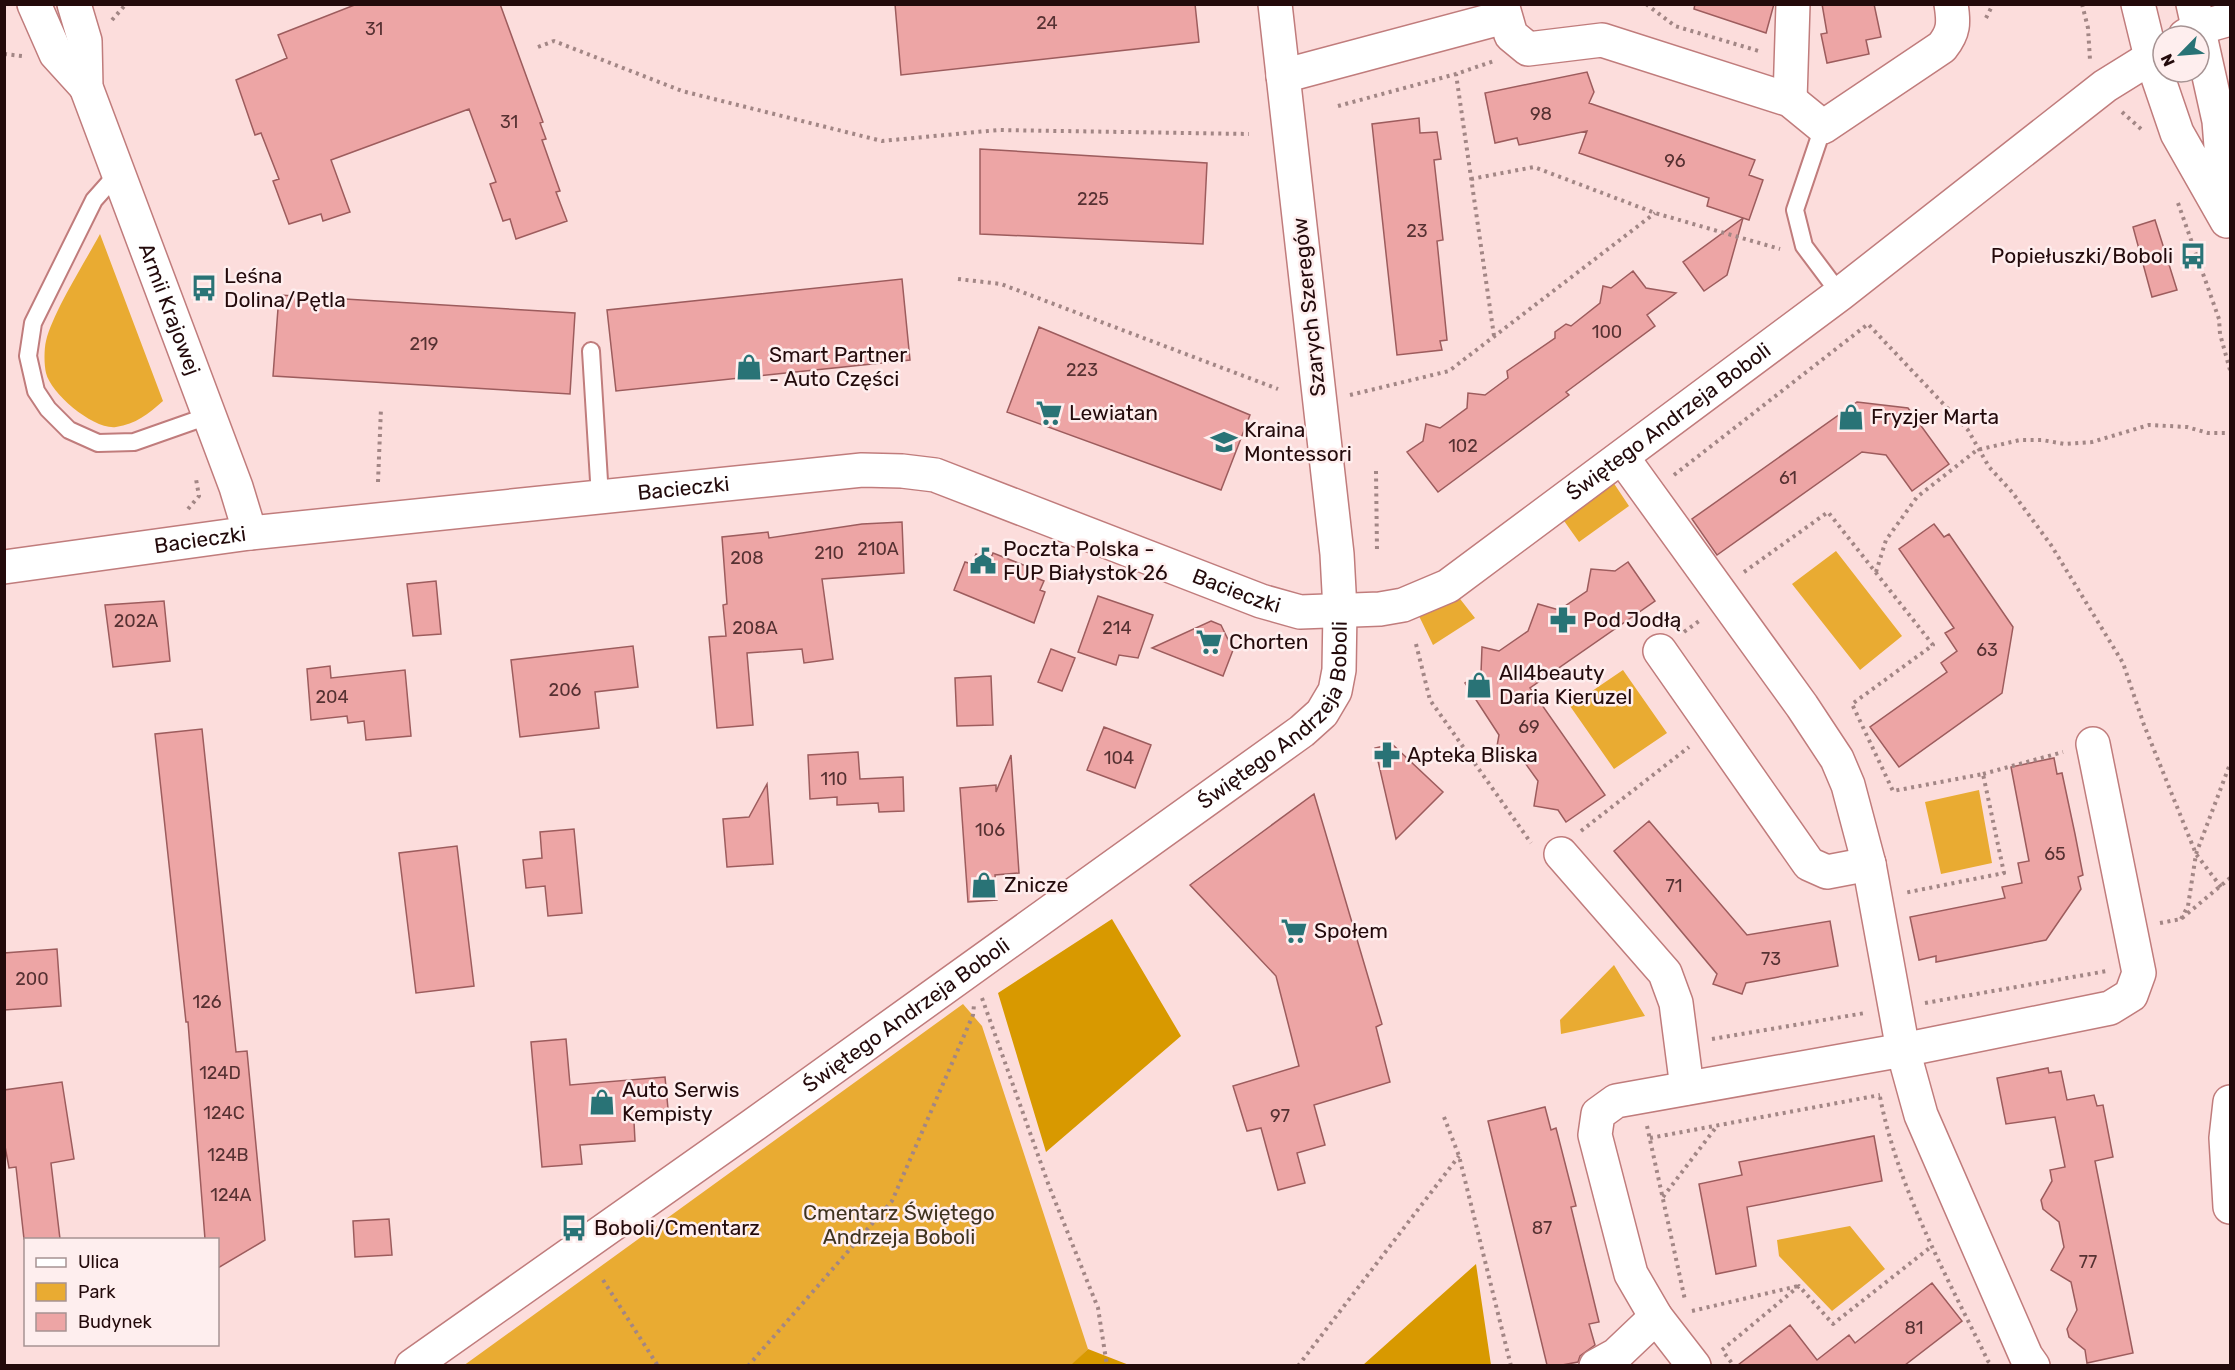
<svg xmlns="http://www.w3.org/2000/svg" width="2235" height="1370" viewBox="0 0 2235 1370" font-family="Rubik,sans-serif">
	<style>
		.green { fill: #e9ab32 }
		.forest { fill: #d89900 }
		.building { fill: #eda5a5; stroke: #9d5c5d; stroke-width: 1.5 }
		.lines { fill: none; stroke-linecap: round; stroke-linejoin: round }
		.service-casing { stroke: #c07c7c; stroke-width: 20 }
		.minor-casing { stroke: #c07c7c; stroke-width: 36 }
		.tertiary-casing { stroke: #c07c7c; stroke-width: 36 }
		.path { stroke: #a28685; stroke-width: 4; stroke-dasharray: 3 4.5; stroke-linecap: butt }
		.service { stroke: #fff; stroke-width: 16 }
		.minor { stroke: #fff; stroke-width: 33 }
		.tertiary { stroke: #fff; stroke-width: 33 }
		.labels { text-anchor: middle; stroke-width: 5; stroke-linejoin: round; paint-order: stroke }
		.number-label { font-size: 18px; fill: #563132 }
		.poi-label { font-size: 21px; fill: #230a0b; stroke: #feeeee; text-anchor: start }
		.street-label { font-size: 21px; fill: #230a0b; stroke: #feeeee }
		.park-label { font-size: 21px; fill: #3f331f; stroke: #feeeee }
	</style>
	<rect width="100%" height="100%" fill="#fcdddc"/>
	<!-- green -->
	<path class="green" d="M 100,234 L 163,401 C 148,414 136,424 116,427 C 94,430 51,394 46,373 C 44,365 44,349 46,341 C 53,312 85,262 100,234 Z
		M 1613,482 L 1629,506 L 1579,542 L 1562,518 Z
		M 1836,551 L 1902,636 L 1860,670 L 1792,584 Z
		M 1457,595 L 1475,618 L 1433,645 L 1419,616 Z
		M 1623,670 L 1667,733 L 1614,769 L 1570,706 Z
		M 1979,790 L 1992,863 L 1941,874 L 1925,802 Z
		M 1614,965 L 1645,1016 L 1561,1034 L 1560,1020 Z
		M 963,1004 L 982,1026 L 1088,1349 L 1071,1366 L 463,1366 Z
		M 1850,1226 L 1885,1269 L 1832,1311 L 1779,1256 L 1777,1240 Z"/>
	<!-- forest -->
	<path class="forest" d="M 1112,919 L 1181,1036 L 1046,1152 L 998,993 Z
		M 1476,1264 L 1491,1365 L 1363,1365 Z
		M 1088,1349 L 1129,1365 L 1071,1365 Z"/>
	<!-- building -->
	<path class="building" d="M 357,4 L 500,4 L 543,122 L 540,123 L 546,139 L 542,140 L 560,191 L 556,192 L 567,221 L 516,239 L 510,219 L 503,221 L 490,184 L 496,182 L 469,109 L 331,160 L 350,212 L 323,221 L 321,214 L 289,224 L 273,181 L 279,179 L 261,133 L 255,135 L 236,80 L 287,58 L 278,35 Z
		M 895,4 L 1195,4 L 1199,42 L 901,75 Z
		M 1695,4 L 1774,4 L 1766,33 L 1694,9 Z
		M 1822,4 L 1874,4 L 1881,37 L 1866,40 L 1869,54 L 1827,63 L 1821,34 L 1827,33 Z
		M 1587,72 L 1594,92 L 1589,103 L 1755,160 L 1749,175 L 1763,180 L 1749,220 L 1743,218 L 1727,275 L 1704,291 L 1683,262 L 1743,218 L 1707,206 L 1709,198 L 1579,153 L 1587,131 L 1519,145 L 1517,138 L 1495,143 L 1485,93 Z
		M 1419,118 L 1420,133 L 1437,132 L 1441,159 L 1434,160 L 1443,240 L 1437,241 L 1447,340 L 1440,341 L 1442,350 L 1397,355 L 1372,124 Z
		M 980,149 L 1207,163 L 1203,244 L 980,234 Z
		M 2155,220 L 2177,290 L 2152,297 L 2133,227 Z
		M 1633,271 L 1646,288 L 1676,293 L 1647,315 L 1655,326 L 1566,392 L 1569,395 L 1438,492 L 1407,452 L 1423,441 L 1426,424 L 1440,428 L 1467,408 L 1468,393 L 1485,395 L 1508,378 L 1507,371 L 1555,338 L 1555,332 L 1566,324 L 1571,326 L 1600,303 L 1603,286 L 1611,288 Z
		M 902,279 L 910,360 L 616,391 L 607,310 Z
		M 279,295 L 575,313 L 570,394 L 273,376 Z
		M 1039,327 L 1250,415 L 1221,490 L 1007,412 Z
		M 1857,402 L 1908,408 L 1949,464 L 1912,491 L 1886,455 L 1862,452 L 1717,555 L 1692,519 Z
		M 902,522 L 904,573 L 822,579 L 833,659 L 804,663 L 802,649 L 747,653 L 753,725 L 717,728 L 709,637 L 726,636 L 723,605 L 727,604 L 722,537 L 768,532 L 769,538 L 862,524 Z
		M 1934,524 L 1944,537 L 1949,534 L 2013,627 L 2002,693 L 1899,767 L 1870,727 L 1947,672 L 1941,663 L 1957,651 L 1945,633 L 1954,628 L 1899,549 Z
		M 993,553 L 1031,568 L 1029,575 L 1044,581 L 1040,590 L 1045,592 L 1034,623 L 954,590 L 965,562 L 972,564 L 976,554 L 990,560 Z
		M 1628,562 L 1655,601 L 1530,688 L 1605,795 L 1566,822 L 1558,810 L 1534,806 L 1538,781 L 1520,756 L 1496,752 L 1499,735 L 1465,683 L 1481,673 L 1482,647 L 1499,651 L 1528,631 L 1538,604 L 1559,610 L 1587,591 L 1591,569 L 1615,571 Z
		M 436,581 L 441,634 L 413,636 L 407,584 Z
		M 1098,596 L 1153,615 L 1138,658 L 1119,655 L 1116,665 L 1078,652 Z
		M 164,601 L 170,661 L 113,667 L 105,605 Z
		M 1211,621 L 1221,625 L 1233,650 L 1223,676 L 1152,648 Z
		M 633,646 L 638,687 L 595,692 L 599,728 L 520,737 L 511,660 Z
		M 1051,649 L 1075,658 L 1062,691 L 1038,682 Z
		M 330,666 L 331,678 L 405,670 L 411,736 L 366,740 L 364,721 L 348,723 L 347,716 L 311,720 L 307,669 Z
		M 991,676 L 993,725 L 957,726 L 955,678 Z
		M 1104,727 L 1151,745 L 1135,788 L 1087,770 Z
		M 202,729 L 236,1052 L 247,1051 L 265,1240 L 218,1268 L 218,1239 L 205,1239 L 188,1022 L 186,1022 L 155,734 Z
		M 1392,744 L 1443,792 L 1396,839 L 1375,748 Z
		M 858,752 L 860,779 L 903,777 L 904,811 L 879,812 L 878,803 L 837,805 L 837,797 L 810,799 L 808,755 Z
		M 1011,755 L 1019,873 L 995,875 L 997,900 L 968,902 L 960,788 L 996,785 L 996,792 Z
		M 2054,758 L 2057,774 L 2062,773 L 2075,834 L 2083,875 L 2078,877 L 2081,889 L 2046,940 L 1936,962 L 1936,956 L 1919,960 L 1910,917 L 2005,898 L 2002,887 L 2022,883 L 2018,863 L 2029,861 L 2011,767 Z
		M 767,784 L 773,864 L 727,867 L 723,819 L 749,817 Z
		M 1314,794 L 1382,1024 L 1376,1027 L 1390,1082 L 1314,1105 L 1325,1145 L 1297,1153 L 1305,1183 L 1278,1190 L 1261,1128 L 1247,1131 L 1233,1086 L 1299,1066 L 1276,976 L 1190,885 Z
		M 1649,821 L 1747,935 L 1830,921 L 1838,966 L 1746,983 L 1742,994 L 1713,984 L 1717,974 L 1614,851 Z
		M 574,829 L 582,913 L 548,916 L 545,886 L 526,888 L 523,860 L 542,858 L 540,832 Z
		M 457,846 L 474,986 L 416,993 L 399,853 Z
		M 57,949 L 61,1006 L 4,1010 L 4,953 Z
		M 566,1039 L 570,1085 L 665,1077 L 669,1119 L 634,1122 L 635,1141 L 580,1145 L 582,1164 L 542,1167 L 531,1042 Z
		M 2048,1068 L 2049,1073 L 2061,1071 L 2067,1100 L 2094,1095 L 2097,1106 L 2103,1105 L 2113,1157 L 2095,1161 L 2133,1353 L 2087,1363 L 2085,1350 L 2069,1337 L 2067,1329 L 2077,1310 L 2071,1282 L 2051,1270 L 2064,1247 L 2059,1222 L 2043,1209 L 2041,1200 L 2052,1181 L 2050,1170 L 2065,1167 L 2055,1117 L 2006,1124 L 1997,1078 Z
		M 62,1082 L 74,1159 L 51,1163 L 60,1239 L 24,1239 L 16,1167 L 9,1168 L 4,1141 L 4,1090 Z
		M 1545,1107 L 1551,1130 L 1556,1128 L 1576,1206 L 1571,1207 L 1599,1322 L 1589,1324 L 1595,1345 L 1580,1356 L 1578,1362 L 1562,1365 L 1547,1365 L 1488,1121 Z
		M 1874,1136 L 1882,1181 L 1747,1207 L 1756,1266 L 1716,1274 L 1699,1184 L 1742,1175 L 1739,1162 Z
		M 389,1219 L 392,1255 L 355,1257 L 353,1221 Z
		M 1932,1283 L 1962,1321 L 1905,1365 L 1738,1365 L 1790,1325 L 1817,1360 L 1849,1335 L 1855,1343 Z"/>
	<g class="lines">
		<!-- service casing -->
		<g class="service-casing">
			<path id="service" d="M 1823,127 L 1795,210 L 1804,246 L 1840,294
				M 118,173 L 94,200 L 33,323 L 28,356 L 36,391 L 48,409 L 69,430 L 98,443 L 134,442 L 208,416
				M 591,351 L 600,497"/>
		</g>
		<!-- minor casing -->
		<g class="minor-casing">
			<g id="minor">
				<path d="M 34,4 L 56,54 L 86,87"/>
				<path id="s1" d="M 74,4 L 85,41 L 86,87 L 236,487 L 250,533"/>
				<path d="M 1502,4 L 1511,35 L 1528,49 L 1602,40 L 1790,100 L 1823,127 L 1942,47 C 1954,32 1954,23 1951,4"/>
				<path d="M 2185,36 L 2198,28 L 2230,19"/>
				<path d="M 1283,76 L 1504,17"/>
				<path d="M 1790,100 L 1793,4"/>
				<path d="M 1622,457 L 1802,706 L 1837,759 L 1848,785 L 1869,864 L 1903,1050 L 1921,1115 L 2026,1356 L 2033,1366"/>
				<path id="s2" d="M 4,567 L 250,533 L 862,470 L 902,471 L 935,475 L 1261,601 L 1300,612 L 1380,609 L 1403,605 L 1448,586 L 1840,294 L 2105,86 L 2163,50"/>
				<path d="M 1660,651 L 1809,864 L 1827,872 L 1869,864"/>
				<path d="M 1561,854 L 1665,973 L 1676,1003 L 1687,1088"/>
				<path id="s3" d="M 412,1366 L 752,1126 L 1302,731 L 1322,713 L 1335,691 L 1339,670 L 1340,610 L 1337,554 L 1275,4"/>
				<path d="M 1596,1366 L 1616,1355 L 1656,1317"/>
				<path d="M 1694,1366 L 1656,1317 L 1631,1274 L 1595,1135 L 1598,1114 L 1616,1101 L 1903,1050 L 2110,1008 L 2131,995 L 2139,973 L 2093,744"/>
			</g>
		</g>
		<!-- tertiary casing -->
		<g class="tertiary-casing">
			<path id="tertiary" d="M 2138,4 L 2151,57 L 2177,133 L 2227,221
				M 2193,4 L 2219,121 L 2226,210
				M 2230,1102 L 2226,1138 L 2230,1207"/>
		</g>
		<!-- path -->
		<path class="path" d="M 1646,4 L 1675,26 L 1762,52
			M 2082,4 L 2088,28 L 2090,60
			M 1986,18 L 1993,4
			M 112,20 L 126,4
			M 538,47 L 554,41 L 682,91 L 882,141 L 998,130 L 1249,134
			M 4,54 L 22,56
			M 1338,106 L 1456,74
			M 2122,112 L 2141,129
			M 1471,179 L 1534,167 L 1655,213 L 1780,249
			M 2178,203 L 2219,319 L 2220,334 L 2230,370
			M 958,279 L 1001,284 L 1278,389
			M 1494,336 L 1456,74 L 1494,61
			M 1350,395 L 1449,371 L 1655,213
			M 1376,471 L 1377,551
			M 1674,475 L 1868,324 L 1968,430 L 1989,467 L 2012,492 L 2051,545 L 2123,663 L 2144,725 L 2196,854 L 2221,887
			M 378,482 L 381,408
			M 188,509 L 199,496 L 196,479
			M 1744,572 L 1828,512 L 1933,645 L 1852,704 L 1893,791 L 1983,774 L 2004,873 L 1904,893
			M 1876,572 L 1886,540 L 1917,497 L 1977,450 L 2020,440 L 2042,440 L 2065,444 L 2092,442 L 2149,425 L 2187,427 L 2208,433 L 2230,433
			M 1684,632 L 1702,619
			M 1416,644 L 1430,700 L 1531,843
			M 1983,774 L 2063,752
			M 1581,831 L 1689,747
			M 2181,919 L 2188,906 L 2196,854 L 2230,764
			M 2160,923 L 2181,919 L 2230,878
			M 982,998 L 1049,1186 L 1098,1308 L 1107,1366
			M 1925,1003 L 2107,971
			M 1712,1039 L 1865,1013
			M 1880,1097 C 1898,1189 1947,1277 1988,1361 L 1993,1366
			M 1444,1117 L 1459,1156 L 1511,1366
			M 1647,1126 L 1685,1300
			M 1650,1138 L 1880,1095
			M 1663,1197 L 1717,1126
			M 603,1280 L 658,1366
			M 1692,1311 L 1798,1286
			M 1722,1350 L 1799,1286 L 1833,1324 L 1932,1246
			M 1725,1354 L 1734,1366
			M 748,1366 L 892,1201 L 973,1015 L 974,1005
			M 1298,1366 L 1459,1156"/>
		<!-- service -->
		<use href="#service" class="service"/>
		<!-- minor -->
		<use href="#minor" class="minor"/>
		<!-- tertiary -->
		<use href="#tertiary" class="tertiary"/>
	</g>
	<!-- icons -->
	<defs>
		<g id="bus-bare" transform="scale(2.07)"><path d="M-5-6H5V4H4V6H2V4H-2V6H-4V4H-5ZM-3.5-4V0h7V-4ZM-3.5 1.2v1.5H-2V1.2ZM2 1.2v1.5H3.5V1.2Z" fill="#297376" stroke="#feeeee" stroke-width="2.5" paint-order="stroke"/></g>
		<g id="shop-bare" transform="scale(2.07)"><path d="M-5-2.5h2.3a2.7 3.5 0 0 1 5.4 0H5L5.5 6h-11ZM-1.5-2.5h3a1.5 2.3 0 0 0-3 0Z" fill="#297376" stroke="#feeeee" stroke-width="2.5" paint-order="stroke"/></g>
		<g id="supermarket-bare" transform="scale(2.07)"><path d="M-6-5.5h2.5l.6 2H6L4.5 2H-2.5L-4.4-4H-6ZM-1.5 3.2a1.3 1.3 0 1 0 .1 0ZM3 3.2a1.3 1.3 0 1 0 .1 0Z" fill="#297376" stroke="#feeeee" stroke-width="2.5" paint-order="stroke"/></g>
		<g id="school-bare" transform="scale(2.07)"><path d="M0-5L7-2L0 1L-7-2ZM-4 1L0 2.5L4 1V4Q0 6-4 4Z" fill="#297376" stroke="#feeeee" stroke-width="2.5" paint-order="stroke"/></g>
		<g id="civic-bare" transform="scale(2.07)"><path d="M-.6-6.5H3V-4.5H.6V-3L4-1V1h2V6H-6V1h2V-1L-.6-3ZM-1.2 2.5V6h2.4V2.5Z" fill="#297376" stroke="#feeeee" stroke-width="2.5" paint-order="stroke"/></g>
		<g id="pharmacy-bare" transform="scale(2.07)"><path d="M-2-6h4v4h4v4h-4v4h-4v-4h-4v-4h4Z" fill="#297376" stroke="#feeeee" stroke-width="2.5" paint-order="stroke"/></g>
	</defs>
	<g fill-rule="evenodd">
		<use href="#bus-bare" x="2193" y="256"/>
		<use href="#bus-bare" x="204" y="288"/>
		<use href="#shop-bare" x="749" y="367"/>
		<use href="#supermarket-bare" x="1049" y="413"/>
		<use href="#shop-bare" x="1851" y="417"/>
		<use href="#school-bare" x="1224" y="442"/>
		<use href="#civic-bare" x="983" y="561"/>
		<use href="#pharmacy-bare" x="1563" y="620"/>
		<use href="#supermarket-bare" x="1209" y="642"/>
		<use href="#shop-bare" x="1479" y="685"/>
		<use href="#pharmacy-bare" x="1387" y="755"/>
		<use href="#shop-bare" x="984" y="885"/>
		<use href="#supermarket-bare" x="1294" y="931"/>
		<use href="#shop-bare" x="602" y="1102"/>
		<use href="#bus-bare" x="574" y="1228"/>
	</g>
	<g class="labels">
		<!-- number labels -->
		<g class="number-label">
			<text x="1047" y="29">24</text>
			<text x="374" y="35">31</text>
			<text x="1541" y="120">98</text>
			<text x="509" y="128">31</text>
			<text x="1675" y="167">96</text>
			<text x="1093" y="205">225</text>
			<text x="1417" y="237">23</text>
			<text x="1607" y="338">100</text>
			<text x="424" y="350">219</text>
			<text x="1082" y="376">223</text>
			<text x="1463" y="452">102</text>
			<text x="1788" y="484">61</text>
			<text x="878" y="555">210A</text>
			<text x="829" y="559">210</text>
			<text x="747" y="564">208</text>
			<text x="136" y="627">202A</text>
			<text x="755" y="634">208A</text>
			<text x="1117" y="634">214</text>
			<text x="1987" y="656">63</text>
			<text x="565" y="696">206</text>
			<text x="332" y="703">204</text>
			<text x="1529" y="733">69</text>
			<text x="1119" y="764">104</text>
			<text x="834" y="785">110</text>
			<text x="990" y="836">106</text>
			<text x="2055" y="860">65</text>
			<text x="1674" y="892">71</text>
			<text x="1771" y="965">73</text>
			<text x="32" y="985">200</text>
			<text x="207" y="1008">126</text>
			<text x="220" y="1079">124D</text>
			<text x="224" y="1119">124C</text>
			<text x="1280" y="1122">97</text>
			<text x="228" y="1161">124B</text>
			<text x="231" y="1201">124A</text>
			<text x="1542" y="1234">87</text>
			<text x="2088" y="1268">77</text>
			<text x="1914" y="1334">81</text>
		</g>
		<!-- poi labels -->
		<g class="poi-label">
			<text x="2173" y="263" text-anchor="end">Popiełuszki/Boboli</text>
			<text x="224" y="283">Leśna<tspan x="224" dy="24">Dolina/Pętla</tspan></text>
			<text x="769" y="362">Smart Partner<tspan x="769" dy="24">- Auto Części</tspan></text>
			<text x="1069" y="420">Lewiatan</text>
			<text x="1871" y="424">Fryzjer Marta</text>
			<text x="1244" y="437">Kraina<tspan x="1244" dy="24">Montessori</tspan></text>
			<text x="1003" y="556">Poczta Polska -<tspan x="1003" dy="24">FUP Białystok 26</tspan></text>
			<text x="1583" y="627">Pod Jodłą</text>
			<text x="1229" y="649">Chorten</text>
			<text x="1499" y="680">All4beauty<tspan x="1499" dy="24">Daria Kieruzel</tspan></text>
			<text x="1407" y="762">Apteka Bliska</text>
			<text x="1004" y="892">Znicze</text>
			<text x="1314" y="938">Społem</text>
			<text x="622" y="1097">Auto Serwis<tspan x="622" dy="24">Kempisty</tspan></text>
			<text x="594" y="1235">Boboli/Cmentarz</text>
		</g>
		<!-- street labels -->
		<g class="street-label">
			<text transform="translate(1309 307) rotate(-96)" y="7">Szarych Szeregów</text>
			<text dy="7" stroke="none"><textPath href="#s1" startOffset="322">Armii Krajowej</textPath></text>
			<text dy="7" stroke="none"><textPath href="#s2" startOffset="1754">Świętego Andrzeja Boboli</textPath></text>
			<text dy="7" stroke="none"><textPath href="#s2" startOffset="684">Bacieczki</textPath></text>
			<text dy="7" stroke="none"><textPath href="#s2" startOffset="198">Bacieczki</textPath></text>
			<text dy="7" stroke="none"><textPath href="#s2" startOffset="1260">Bacieczki</textPath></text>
			<text dy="7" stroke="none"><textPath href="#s3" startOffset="1092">Świętego Andrzeja Boboli</textPath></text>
			<text dy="7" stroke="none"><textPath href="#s3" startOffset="606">Świętego Andrzeja Boboli</textPath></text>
		</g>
		<!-- park labels -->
		<g class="park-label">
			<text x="899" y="1220">Cmentarz Świętego<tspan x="899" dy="24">Andrzeja Boboli</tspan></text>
		</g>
	</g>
	<!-- border -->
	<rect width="2235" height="1370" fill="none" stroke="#230a0b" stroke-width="12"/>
	<!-- legend -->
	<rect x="24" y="1238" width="195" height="108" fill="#feeeee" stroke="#a69393" stroke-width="1.5"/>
	<rect x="36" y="1258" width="30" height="9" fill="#ffffff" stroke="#a69393" stroke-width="1.5"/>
	<text x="78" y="1268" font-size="18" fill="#230a0b">Ulica</text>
	<rect x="36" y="1283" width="30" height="18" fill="#e9ab32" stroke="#a69393" stroke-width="1.5"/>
	<text x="78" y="1298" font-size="18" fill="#230a0b">Park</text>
	<rect x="36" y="1313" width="30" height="18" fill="#eda5a5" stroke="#a69393" stroke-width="1.5"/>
	<text x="78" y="1328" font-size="18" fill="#230a0b">Budynek</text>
	<!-- north arrow -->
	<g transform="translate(2181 54) rotate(245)"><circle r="28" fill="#feeeee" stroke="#a69393" stroke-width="1.5"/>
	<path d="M0-4.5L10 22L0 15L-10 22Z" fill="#297376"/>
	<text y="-9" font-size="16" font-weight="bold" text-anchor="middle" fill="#230a0b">N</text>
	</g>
</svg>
